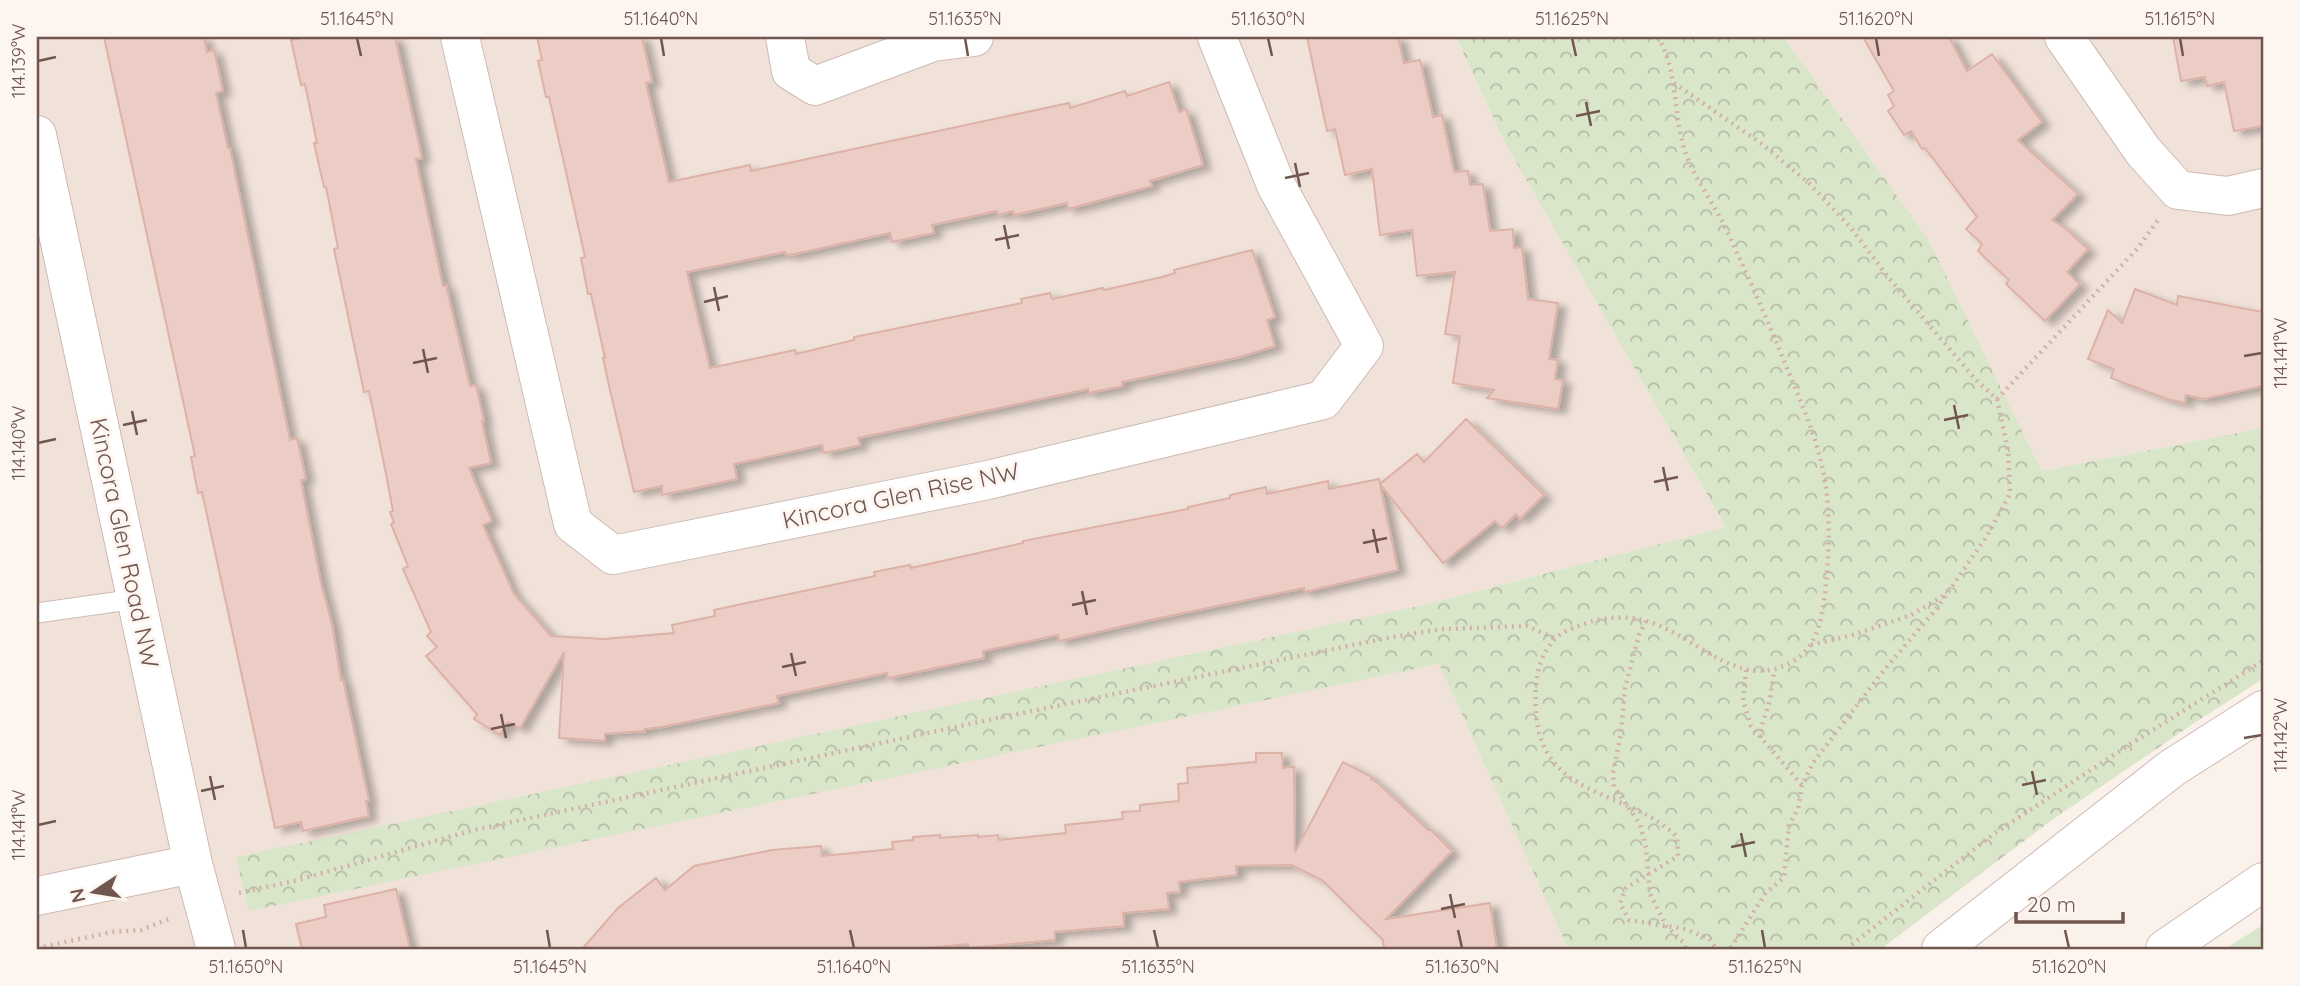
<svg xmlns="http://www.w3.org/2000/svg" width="2300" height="986" viewBox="0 0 2300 986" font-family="Quicksand,sans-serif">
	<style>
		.residential { fill: #f1e2d9 }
		.park { fill: url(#park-crowns) }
		.building { fill: #eccdc5; stroke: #dcb2a7; stroke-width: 2; filter: url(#shadow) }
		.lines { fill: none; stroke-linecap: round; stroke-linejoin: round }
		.lane-casing { stroke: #cdbab4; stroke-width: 21 }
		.street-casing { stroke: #cdbab4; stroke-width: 40 }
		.secondary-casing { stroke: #cfb9b2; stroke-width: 40 }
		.path { stroke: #d1b1a8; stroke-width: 4.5; stroke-dasharray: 2 5; stroke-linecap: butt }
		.lane { stroke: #fff; stroke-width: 19 }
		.street { stroke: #fff; stroke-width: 38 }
		.secondary { stroke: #fff; stroke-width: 38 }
		.ticks { fill: none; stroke: #715650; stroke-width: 2.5 }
		.labels { text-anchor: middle; stroke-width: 6; stroke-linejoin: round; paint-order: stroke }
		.street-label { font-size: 24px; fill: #715650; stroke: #fdf5f0 }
		.neatline { fill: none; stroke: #715650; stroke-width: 2.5 }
		.ticks-label { font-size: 18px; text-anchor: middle; fill: #715650 }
	</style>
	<defs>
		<pattern id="park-crowns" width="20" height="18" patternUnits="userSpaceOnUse" patternTransform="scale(1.75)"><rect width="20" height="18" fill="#dae6ca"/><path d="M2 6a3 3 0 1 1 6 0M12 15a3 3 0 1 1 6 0" fill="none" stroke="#b5bda6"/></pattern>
		<filter id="shadow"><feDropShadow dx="8" dy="4.5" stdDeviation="3.5" flood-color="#0004"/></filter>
	</defs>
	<rect width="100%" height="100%" fill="#faf1ea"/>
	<!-- residential -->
	<path class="residential" d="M 37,37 L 1456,37 L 1504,141 L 1727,527 L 1423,605 L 1439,664 L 1568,949 L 37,949 Z
		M 1784,37 L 2263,37 L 2263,428 L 2042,471 L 1928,239 Z"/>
	<!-- park -->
	<path class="park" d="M 1456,37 L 1784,37 L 1928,239 L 2042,471 L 2263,428 L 2263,679 L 2199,720 L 2052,820 L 1881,949 L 1568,949 L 1439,664 L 249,911 L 236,857 L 1423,605 L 1726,527 L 1504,141 Z
		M 2263,925 L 2263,949 L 2225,949 Z"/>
	<!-- building -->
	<path class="building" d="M 104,37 L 204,37 L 207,52 L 214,50 L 223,91 L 216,93 L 228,148 L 230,148 L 290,440 L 297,438 L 306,479 L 301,480 L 321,583 L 332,624 L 341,680 L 343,679 L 369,801 L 366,801 L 369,816 L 303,831 L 301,822 L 275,828 L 202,492 L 198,493 L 191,457 L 195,456 Z
		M 308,37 L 395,37 L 422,158 L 416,159 L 443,286 L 446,285 L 470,386 L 476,385 L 484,421 L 482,421 L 491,463 L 469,468 L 492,521 L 483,525 L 514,594 L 551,636 L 604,639 L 674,633 L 672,625 L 715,616 L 714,610 L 875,576 L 874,572 L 910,565 L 911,568 L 1023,543 L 1023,541 L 1188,509 L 1188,507 L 1230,498 L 1230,495 L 1266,487 L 1267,494 L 1328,481 L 1329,489 L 1379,479 L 1398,570 L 1304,592 L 1304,588 L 1150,620 L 1059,641 L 1058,635 L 983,651 L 984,658 L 888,678 L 887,673 L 777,696 L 779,703 L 662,727 L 645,729 L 645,731 L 605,734 L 605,741 L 559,738 L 564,652 L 520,728 L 508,722 L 500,735 L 474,719 L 477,714 L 426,656 L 437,647 L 427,636 L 431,632 L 403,569 L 408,566 L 391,524 L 394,523 L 390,512 L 393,511 L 385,469 L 369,391 L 364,392 L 334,249 L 338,248 L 326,187 L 324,187 L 314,143 L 317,143 L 305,84 L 301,85 L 291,40 Z
		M 537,37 L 642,37 L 652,82 L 646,83 L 669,182 L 750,165 L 751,171 L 1069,103 L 1070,108 L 1125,91 L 1127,96 L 1169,82 L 1179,112 L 1186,109 L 1203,165 L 1150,181 L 1152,186 L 1068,209 L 1067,203 L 1014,215 L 1013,211 L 998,215 L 997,211 L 932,225 L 934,233 L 892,242 L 890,233 L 795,254 L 786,255 L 785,252 L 687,272 L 710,368 L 795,350 L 796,354 L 854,340 L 854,337 L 1022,303 L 1021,299 L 1050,293 L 1052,299 L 1103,288 L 1104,290 L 1162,277 L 1175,273 L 1174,270 L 1252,250 L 1275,317 L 1267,320 L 1275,346 L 1240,357 L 1122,382 L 1123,386 L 1088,393 L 1088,389 L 858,438 L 860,445 L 824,453 L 822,445 L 734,464 L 737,479 L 662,495 L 662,486 L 634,492 L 610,390 L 603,358 L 605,358 L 591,294 L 588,294 L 581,258 L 585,257 L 564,163 L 549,97 L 546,97 L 538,61 L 542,60 Z
		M 1307,37 L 1398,37 L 1404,63 L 1420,60 L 1433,117 L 1442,115 L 1454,172 L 1468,171 L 1470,185 L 1483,184 L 1490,231 L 1513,229 L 1514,248 L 1522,247 L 1528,299 L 1558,303 L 1549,359 L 1558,360 L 1555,379 L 1563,380 L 1558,409 L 1487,398 L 1494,390 L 1453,383 L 1460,336 L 1445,334 L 1455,272 L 1417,276 L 1412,230 L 1380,235 L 1372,169 L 1345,175 L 1335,129 L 1327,131 Z
		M 1863,37 L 1949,37 L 1967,71 L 1992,54 L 2042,122 L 2018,140 L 2078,194 L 2052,220 L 2065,228 L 2088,249 L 2067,272 L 2080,284 L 2045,321 L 2006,284 L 2009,280 L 1978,251 L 1982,244 L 1966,229 L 1977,217 L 1925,148 L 1922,149 L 1911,131 L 1904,135 L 1888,111 L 1894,106 L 1888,95 L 1894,91 Z
		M 2173,37 L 2263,37 L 2263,126 L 2234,131 L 2224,82 L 2207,86 L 2205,77 L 2181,81 Z
		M 2135,289 L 2177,305 L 2178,296 L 2263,312 L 2263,386 L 2203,399 L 2186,395 L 2185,403 L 2167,399 L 2111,378 L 2114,369 L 2088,359 L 2108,310 L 2122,323 Z
		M 1466,419 L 1544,495 L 1520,519 L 1516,514 L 1502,528 L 1495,521 L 1443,563 L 1380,484 L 1417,454 L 1424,462 Z
		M 1256,753 L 1282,753 L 1283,768 L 1294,767 L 1295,852 L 1343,762 L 1372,777 L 1371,779 L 1378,783 L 1428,830 L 1430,829 L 1452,851 L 1386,919 L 1490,903 L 1497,949 L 1384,949 L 1383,940 L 1322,880 L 1292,865 L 1236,866 L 1237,875 L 1179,882 L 1180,892 L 1167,893 L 1169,909 L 1123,913 L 1124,926 L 1055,932 L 1055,940 L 969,948 L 968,944 L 913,949 L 582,949 L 618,908 L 656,878 L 665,890 L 694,866 L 772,850 L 821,846 L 822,856 L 893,849 L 892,842 L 913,840 L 913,837 L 940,835 L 940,838 L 978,835 L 978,837 L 998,835 L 999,840 L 1066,833 L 1065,825 L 1123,819 L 1122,812 L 1140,811 L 1140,805 L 1179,801 L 1178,784 L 1188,783 L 1187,768 L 1256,762 Z
		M 396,889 L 410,949 L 302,949 L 296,924 L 326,917 L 324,905 Z"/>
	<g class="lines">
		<!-- lane casing -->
		<g class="lane-casing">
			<path id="lane" d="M 37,613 L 136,599"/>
		</g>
		<!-- street casing -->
		<g class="street-casing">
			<path id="street" d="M 460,37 L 573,524 L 613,555 L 988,480 L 1323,400 L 1364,346 L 1276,185 L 1217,37
				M 785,37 L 791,71 L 815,86 L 933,42 L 974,37
				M 2064,37 L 2143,151 L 2178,190 L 2228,196 L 2263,188"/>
		</g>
		<!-- secondary casing -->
		<g class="secondary-casing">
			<path id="secondary" d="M 37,135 L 193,864 L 216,949
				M 37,896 L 193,864
				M 1941,949 L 2172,768 L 2263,710
				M 2165,949 L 2263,882"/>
		</g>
		<!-- path -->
		<path class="path" d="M 1658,37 C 1678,71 1673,111 1684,148 C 1693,178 1713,201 1726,229 C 1749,278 1771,328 1791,378 C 1806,414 1821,450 1826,488 C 1830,521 1829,552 1826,584 C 1823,611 1820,644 1795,660 C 1740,695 1697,635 1646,621 C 1624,615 1602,617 1581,625 C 1560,632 1551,639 1542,659 C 1535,676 1535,695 1536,713 C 1542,800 1630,789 1677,837 L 1678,856 L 1626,888 L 1620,903 L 1629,920 L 1684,929 L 1709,938 L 1716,949
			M 1674,83 L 1762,144 L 1811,185 L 1851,228 L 1888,277 L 1977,381 L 1997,399 L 2008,450 L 2010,494 L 1987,536 L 1937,608 L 1880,675 L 1813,763 L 1802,785 L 1798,809 L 1789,825 L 1784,877 L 1765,894 L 1730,949
			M 1997,399 L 2137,249 L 2158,220
			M 1646,621 L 1639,635 L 1625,688 L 1621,733 L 1613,773 L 1614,787 L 1640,824 L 1646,848 L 1650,894 L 1667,927 L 1683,942 L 1686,949
			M 1811,645 L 1853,635 L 1911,615 L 1943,596
			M 1746,670 L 1743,700 L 1751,726 L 1802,785
			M 1760,738 C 1761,726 1763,721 1767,710 C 1771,698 1772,684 1774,671
			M 239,893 L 298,880 L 470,831 L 993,719 L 1387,638 L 1441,629 L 1527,626 L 1554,638
			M 37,948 L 112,932 L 141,930 L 171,918
			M 1846,949 L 1995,833 L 2132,743 L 2263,661"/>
		<!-- lane -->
		<use href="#lane" class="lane"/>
		<!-- street -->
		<use href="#street" class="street"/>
		<!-- secondary -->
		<use href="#secondary" class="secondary"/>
	</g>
	<!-- ticks -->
	<path class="ticks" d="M 357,38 L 361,56M 661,38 L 664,56M 965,38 L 968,56M 1268,38 L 1272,56M 1572,38 L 1576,56M 1876,38 L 1879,56M 2180,38 L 2183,56M 38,61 L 56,57M 1586,102 L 1591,126M 1576,116 L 1600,111M 1295,163 L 1300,187M 1285,178 L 1309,173M 1004,225 L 1009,249M 995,240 L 1019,235M 714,287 L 719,311M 704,302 L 728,296M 423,349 L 428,373M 2244,356 L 2262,353M 413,363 L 437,358M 1954,405 L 1959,429M 132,411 L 137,435M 1944,420 L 1968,415M 123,425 L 147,420M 38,443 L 56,439M 1663,467 L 1668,491M 1654,482 L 1678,477M 1373,529 L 1378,553M 1363,543 L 1387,538M 1082,591 L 1087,615M 1072,605 L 1096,600M 791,653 L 796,676M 782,667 L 806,662M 501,714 L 506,738M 491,729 L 515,724M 2244,738 L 2262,735M 2032,771 L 2037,795M 210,776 L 215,800M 2022,785 L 2046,780M 201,791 L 224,786M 38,825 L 56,821M 1741,833 L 1746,857M 1731,847 L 1755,842M 1450,894 L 1455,918M 1441,909 L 1465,904M 243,930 L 246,948M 547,930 L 550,948M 850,930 L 854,948M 1154,930 L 1158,948M 1458,930 L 1462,948M 1762,930 L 1765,948M 2065,930 L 2069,948"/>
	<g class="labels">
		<!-- street labels -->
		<g class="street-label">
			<text transform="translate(901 496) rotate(-12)" y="8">Kincora Glen Rise NW</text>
			<text transform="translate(124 543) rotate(78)" y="8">Kincora Glen Road NW</text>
		</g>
	</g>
	<!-- border -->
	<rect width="2300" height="986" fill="none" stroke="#fdf5f0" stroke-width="77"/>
	<!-- north arrow -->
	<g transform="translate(94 892) rotate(258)" stroke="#fdf5f0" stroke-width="5" paint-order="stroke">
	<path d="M0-5L12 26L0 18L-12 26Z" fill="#715650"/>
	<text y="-10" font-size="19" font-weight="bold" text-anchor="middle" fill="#715650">N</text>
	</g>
	<!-- scale -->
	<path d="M2016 912v10h107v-10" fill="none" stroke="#715650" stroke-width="3.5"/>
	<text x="2027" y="912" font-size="21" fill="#715650" stroke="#fdf5f0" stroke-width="5" paint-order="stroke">20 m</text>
	<rect x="38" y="38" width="2224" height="910" class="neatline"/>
	<g class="ticks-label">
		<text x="357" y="25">51.1645°N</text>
		<text x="661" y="25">51.1640°N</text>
		<text x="965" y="25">51.1635°N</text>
		<text x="1268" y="25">51.1630°N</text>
		<text x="1572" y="25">51.1625°N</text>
		<text x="1876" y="25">51.1620°N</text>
		<text x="2180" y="25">51.1615°N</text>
		<text transform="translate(19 61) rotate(-90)" y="6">114.139°W</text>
		<text transform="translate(2281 353) rotate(-90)" y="6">114.141°W</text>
		<text transform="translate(19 443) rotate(-90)" y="6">114.140°W</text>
		<text transform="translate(2281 735) rotate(-90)" y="6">114.142°W</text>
		<text transform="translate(19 825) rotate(-90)" y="6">114.141°W</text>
		<text x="246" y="973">51.1650°N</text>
		<text x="550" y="973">51.1645°N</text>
		<text x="854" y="973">51.1640°N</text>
		<text x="1158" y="973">51.1635°N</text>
		<text x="1462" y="973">51.1630°N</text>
		<text x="1765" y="973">51.1625°N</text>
		<text x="2069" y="973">51.1620°N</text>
	</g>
</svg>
